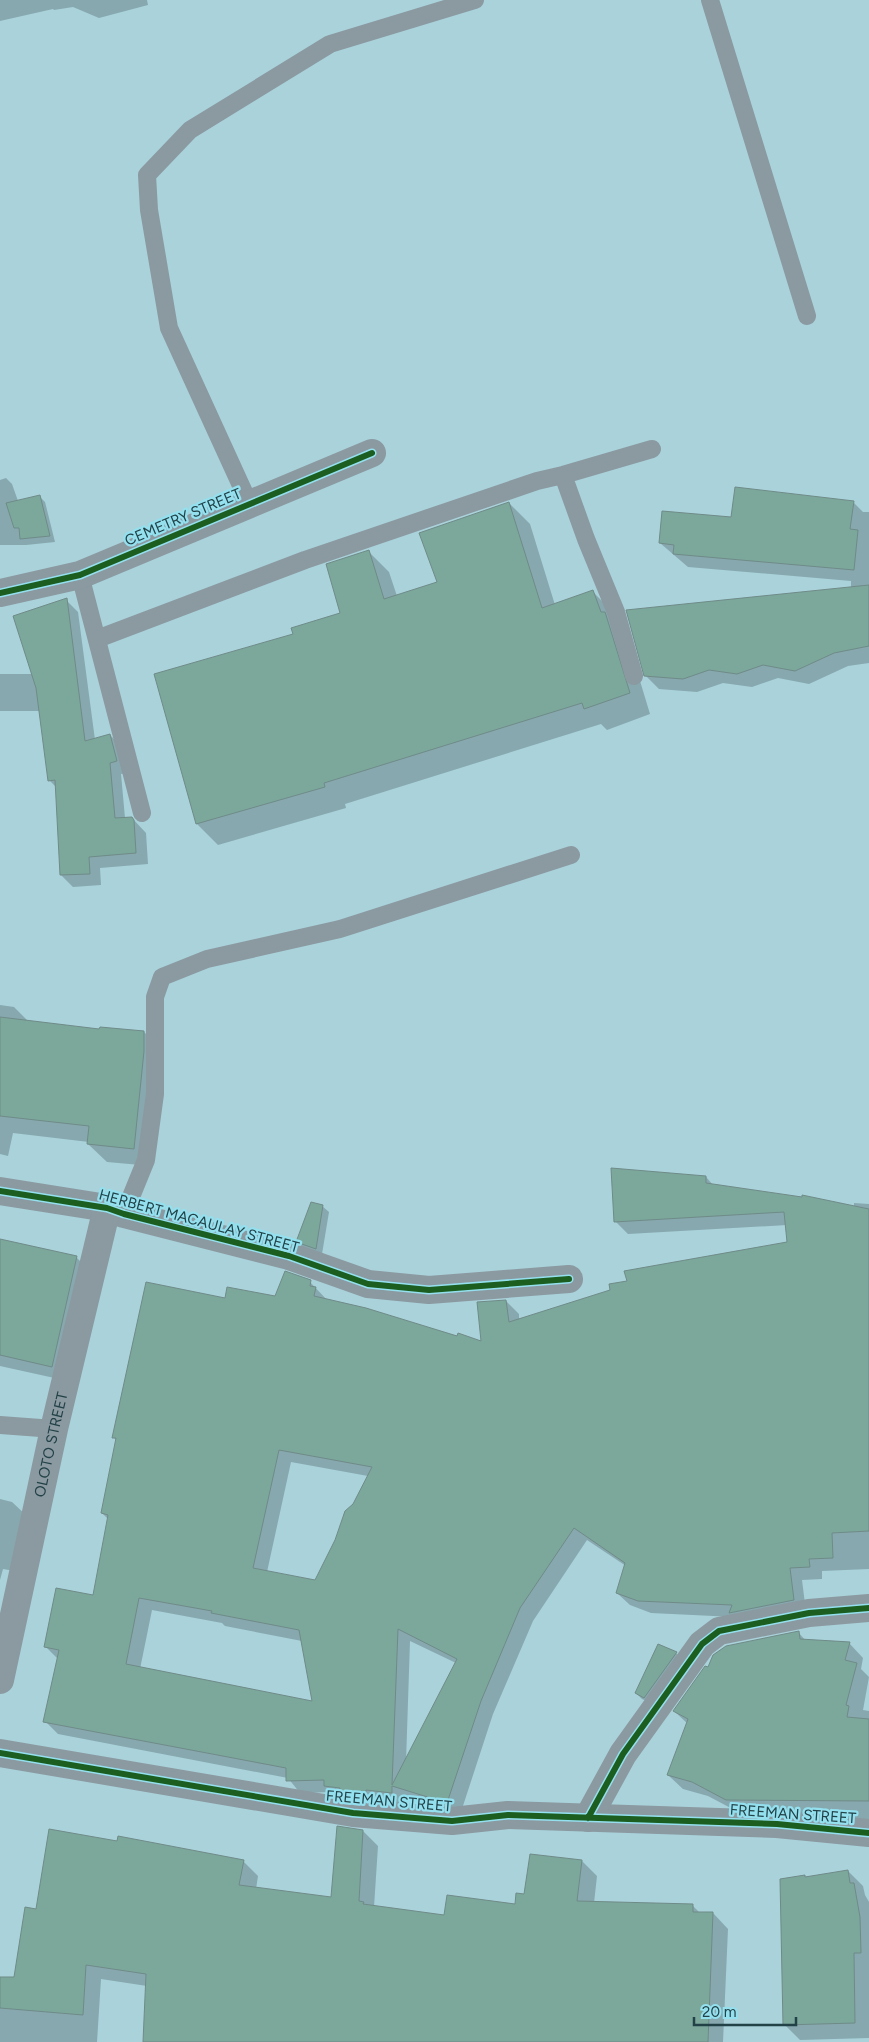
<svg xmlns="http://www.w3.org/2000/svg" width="869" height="2042" viewBox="0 0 869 2042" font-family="Figtree,sans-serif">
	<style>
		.shadow { fill: #0003; fill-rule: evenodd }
		.building { fill: #7ca89c; stroke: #6f8b88; fill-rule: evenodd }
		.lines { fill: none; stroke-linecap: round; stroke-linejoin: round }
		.lane { stroke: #8b99a1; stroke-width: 18 }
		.street { stroke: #8b99a1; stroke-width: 28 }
		.cycleway-casing { stroke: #94e0ef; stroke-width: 9 }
		.cycleway { stroke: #1b5e20; stroke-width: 6 }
		.labels { text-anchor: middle; stroke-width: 4.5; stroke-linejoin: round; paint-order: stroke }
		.street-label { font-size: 15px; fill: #224248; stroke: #94e0ef }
	</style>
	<rect width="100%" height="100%" fill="#a9d2da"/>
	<!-- shadow -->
	<path class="shadow" d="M 0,0 L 147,0 L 148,5 L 99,18 L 73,7 L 54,10 L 53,9 L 0,21 Z
		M 6,478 L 12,484 L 18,501 L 39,496 L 45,502 L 55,542 L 26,545 L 0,545 L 0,480 Z
		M 853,502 L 863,512 L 869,512 L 869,663 L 848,666 L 809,684 L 778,678 L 752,687 L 723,683 L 697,692 L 659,689 L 645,675 L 851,588 L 851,581 L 688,567 L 660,543 L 732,518 Z
		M 509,503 L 530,524 L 555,605 L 593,592 L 614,613 L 627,638 L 650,714 L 607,730 L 601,724 L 345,804 L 346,808 L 218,845 L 197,824 L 156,675 L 295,635 L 342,613 L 368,551 L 389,572 L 397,596 L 439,583 Z
		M 66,600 L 78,612 L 95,740 L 110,735 L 122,747 L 129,773 L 121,774 L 125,818 L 132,818 L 146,833 L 148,864 L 100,868 L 101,885 L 73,887 L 61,875 L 57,788 L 49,780 L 40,711 L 0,711 L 0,674 L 33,674 Z
		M 0,1005 L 14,1007 L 28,1021 L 100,1030 L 144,1032 L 162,1050 L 152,1166 L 107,1162 L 88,1144 L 89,1142 L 13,1133 L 8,1156 L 0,1154 Z
		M 706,1177 L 713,1185 L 854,1207 L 854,1203 L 869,1204 L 869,1569 L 822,1571 L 822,1579 L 802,1580 L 806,1612 L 734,1617 L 651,1613 L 630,1605 L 617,1593 L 626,1566 L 587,1540 L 533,1621 L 493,1714 L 460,1815 L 405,1798 L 404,1805 L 338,1798 L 332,1792 L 300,1793 L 288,1778 L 58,1734 L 45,1721 L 58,1659 L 46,1647 L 94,1596 L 108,1519 L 102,1513 L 117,1441 L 113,1437 L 226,1300 L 276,1297 L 310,1282 L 328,1301 L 483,1343 L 506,1301 L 519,1314 L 519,1320 L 789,1243 L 787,1225 L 628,1234 L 615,1221 ZM 291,1462 L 368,1476 L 316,1582 L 267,1572 ZM 152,1610 L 222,1623 L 225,1626 L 302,1641 L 313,1702 L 140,1669 ZM 410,1641 L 456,1663 L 406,1762 Z
		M 322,1206 L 329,1212 L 322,1254 L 303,1248 L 297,1242 Z
		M 0,1241 L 76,1257 L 92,1273 L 68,1381 L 0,1366 Z
		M 0,1499 L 12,1502 L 28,1517 L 15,1571 L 3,1569 L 0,1580 Z
		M 798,1632 L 806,1641 L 849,1643 L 863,1658 L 861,1669 L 869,1677 L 863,1710 L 869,1711 L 869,1830 L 853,1828 L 838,1814 L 742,1814 L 708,1796 L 683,1789 L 668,1775 L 688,1724 L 674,1711 L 709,1669 Z
		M 659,1645 L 676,1653 L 682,1659 L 651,1703 L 642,1699 L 636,1693 Z
		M 363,1831 L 378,1846 L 374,1907 L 445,1917 L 516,1905 L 526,1896 L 582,1861 L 597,1876 L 594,1903 L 693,1906 L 700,1913 L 713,1913 L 728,1929 L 723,2042 L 154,2042 L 147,1986 L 101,1979 L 97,2042 L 0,2042 L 0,1978 L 15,1978 L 37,1910 L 243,1861 L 258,1876 L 256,1889 L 332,1899 Z
		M 848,1871 L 863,1886 L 865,1895 L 869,1902 L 869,2038 L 800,2040 L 784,2024 L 804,1876 L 806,1878 Z"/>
	<!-- building -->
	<path class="building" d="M 735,487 L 854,501 L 850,529 L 858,530 L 854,570 L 673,554 L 674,545 L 659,543 L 662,511 L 731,517 Z
		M 40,495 L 50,536 L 20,539 L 19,528 L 14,528 L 6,503 Z
		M 509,502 L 542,608 L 593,590 L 601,612 L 605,612 L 606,615 L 630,693 L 584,709 L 582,703 L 324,783 L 325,787 L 196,824 L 154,674 L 293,634 L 291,628 L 340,613 L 326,564 L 369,550 L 384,599 L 437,582 L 419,533 Z
		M 869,585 L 869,646 L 834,653 L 795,671 L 763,665 L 737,674 L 709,670 L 683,679 L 644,676 L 626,610 Z
		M 67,598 L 85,741 L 110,734 L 117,761 L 110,763 L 115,818 L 132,817 L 134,820 L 136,853 L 89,857 L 90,874 L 60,875 L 55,780 L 48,781 L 36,688 L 13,616 Z
		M 0,1017 L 99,1029 L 100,1027 L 144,1031 L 144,1051 L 134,1149 L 87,1144 L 89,1126 L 0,1116 Z
		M 611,1168 L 706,1176 L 706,1183 L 802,1197 L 802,1195 L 869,1209 L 869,1531 L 832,1533 L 833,1558 L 809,1559 L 810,1567 L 790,1568 L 794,1600 L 729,1613 L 732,1605 L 638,1601 L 616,1593 L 625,1563 L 574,1528 L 520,1608 L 481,1701 L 447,1803 L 392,1786 L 392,1793 L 366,1790 L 365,1798 L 339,1795 L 340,1788 L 324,1786 L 324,1780 L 286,1781 L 286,1768 L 43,1722 L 59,1650 L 44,1647 L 56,1588 L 93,1595 L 108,1515 L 101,1513 L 116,1438 L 112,1438 L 146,1282 L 225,1298 L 227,1287 L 275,1296 L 285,1271 L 311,1280 L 310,1286 L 316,1287 L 314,1296 L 366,1308 L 457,1336 L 458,1333 L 481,1341 L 477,1302 L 506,1300 L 509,1322 L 610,1290 L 609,1284 L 627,1281 L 624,1271 L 787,1242 L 784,1212 L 614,1222 ZM 279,1450 L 372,1467 L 353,1504 L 345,1511 L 335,1540 L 315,1580 L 253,1568 ZM 139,1598 L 212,1611 L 211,1613 L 299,1630 L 312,1701 L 126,1664 ZM 398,1629 L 457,1659 L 392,1785 Z
		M 311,1202 L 323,1205 L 316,1249 L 296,1242 Z
		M 0,1239 L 77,1256 L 52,1367 L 0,1355 Z
		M 799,1631 L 800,1639 L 850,1642 L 845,1660 L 857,1663 L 846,1705 L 849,1706 L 847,1717 L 869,1719 L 869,1801 L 726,1800 L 692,1782 L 667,1775 L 688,1719 L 673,1711 L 705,1666 L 708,1667 L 713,1655 L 726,1646 Z
		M 658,1644 L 677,1652 L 644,1698 L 635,1693 Z
		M 337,1826 L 363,1830 L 359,1901 L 364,1902 L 363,1904 L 444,1915 L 447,1895 L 515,1904 L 516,1893 L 524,1894 L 530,1854 L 582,1860 L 577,1901 L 693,1904 L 693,1912 L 713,1912 L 708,2042 L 143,2042 L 146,1974 L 86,1965 L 83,2015 L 0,2008 L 0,1977 L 14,1977 L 25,1907 L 36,1909 L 49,1829 L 117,1841 L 118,1836 L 244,1860 L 239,1885 L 331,1897 Z
		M 848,1870 L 850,1883 L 854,1883 L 860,1917 L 861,1953 L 854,1953 L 855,2023 L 783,2025 L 780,1879 L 805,1875 L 805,1877 Z"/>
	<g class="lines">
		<!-- lane -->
		<path class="lane" d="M 710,0 L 807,316
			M 563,475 L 586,539 L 616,612 L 634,676
			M 249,503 L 169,328 L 149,210 L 147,175 L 190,130 L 330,44 L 475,0
			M 80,575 L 142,813
			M 97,639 L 305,560 L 537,481 L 563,475 L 652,449
			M 124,1214 L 146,1160 L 155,1094 L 155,997 L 162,977 L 207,959 L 340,929 L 571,855
			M 0,1425 L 54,1429"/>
		<!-- street -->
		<g class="street">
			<path d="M 0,593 L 80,575 L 372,453"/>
			<path d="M 0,1191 L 107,1208 L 124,1214 L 289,1256 L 368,1284 L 429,1290 L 569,1279"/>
			<path id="s1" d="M 0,1680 L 54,1429 L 107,1208"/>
			<path d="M 0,1753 L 353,1813 L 452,1821 L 508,1815 L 777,1824 L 869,1833"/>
			<path d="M 588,1818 L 623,1754 L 702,1644 L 719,1631 L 809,1613 L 869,1608"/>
		</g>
		<!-- cycleway casing -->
		<g class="cycleway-casing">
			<path id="cycleway" d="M 0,593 L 80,575 L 372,453
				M 0,1191 L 107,1208 L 124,1214 L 289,1256 L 368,1284 L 429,1290 L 569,1279
				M 0,1753 L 353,1813 L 452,1821 L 508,1815 L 777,1824 L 869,1833
				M 588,1818 L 623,1754 L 702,1644 L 719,1631 L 809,1613 L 869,1608"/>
		</g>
		<!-- cycleway -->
		<use href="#cycleway" class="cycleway"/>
	</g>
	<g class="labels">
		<!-- street labels -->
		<g class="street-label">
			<text transform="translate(183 517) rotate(-23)" y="5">CEMETRY STREET</text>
			<text transform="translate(199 1221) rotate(15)" y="5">HERBERT MACAULAY STREET</text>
			<text dy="5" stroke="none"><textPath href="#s1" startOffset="241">OLOTO STREET</textPath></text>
			<text transform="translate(389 1801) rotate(5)" y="5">FREEMAN STREET</text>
			<text transform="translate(793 1814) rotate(4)" y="5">FREEMAN STREET</text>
		</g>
	</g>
	<!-- scale -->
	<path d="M694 2017v8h102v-8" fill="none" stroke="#224248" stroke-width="2.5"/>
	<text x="702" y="2017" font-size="15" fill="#224248" stroke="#94e0ef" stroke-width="4" paint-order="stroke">20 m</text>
</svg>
